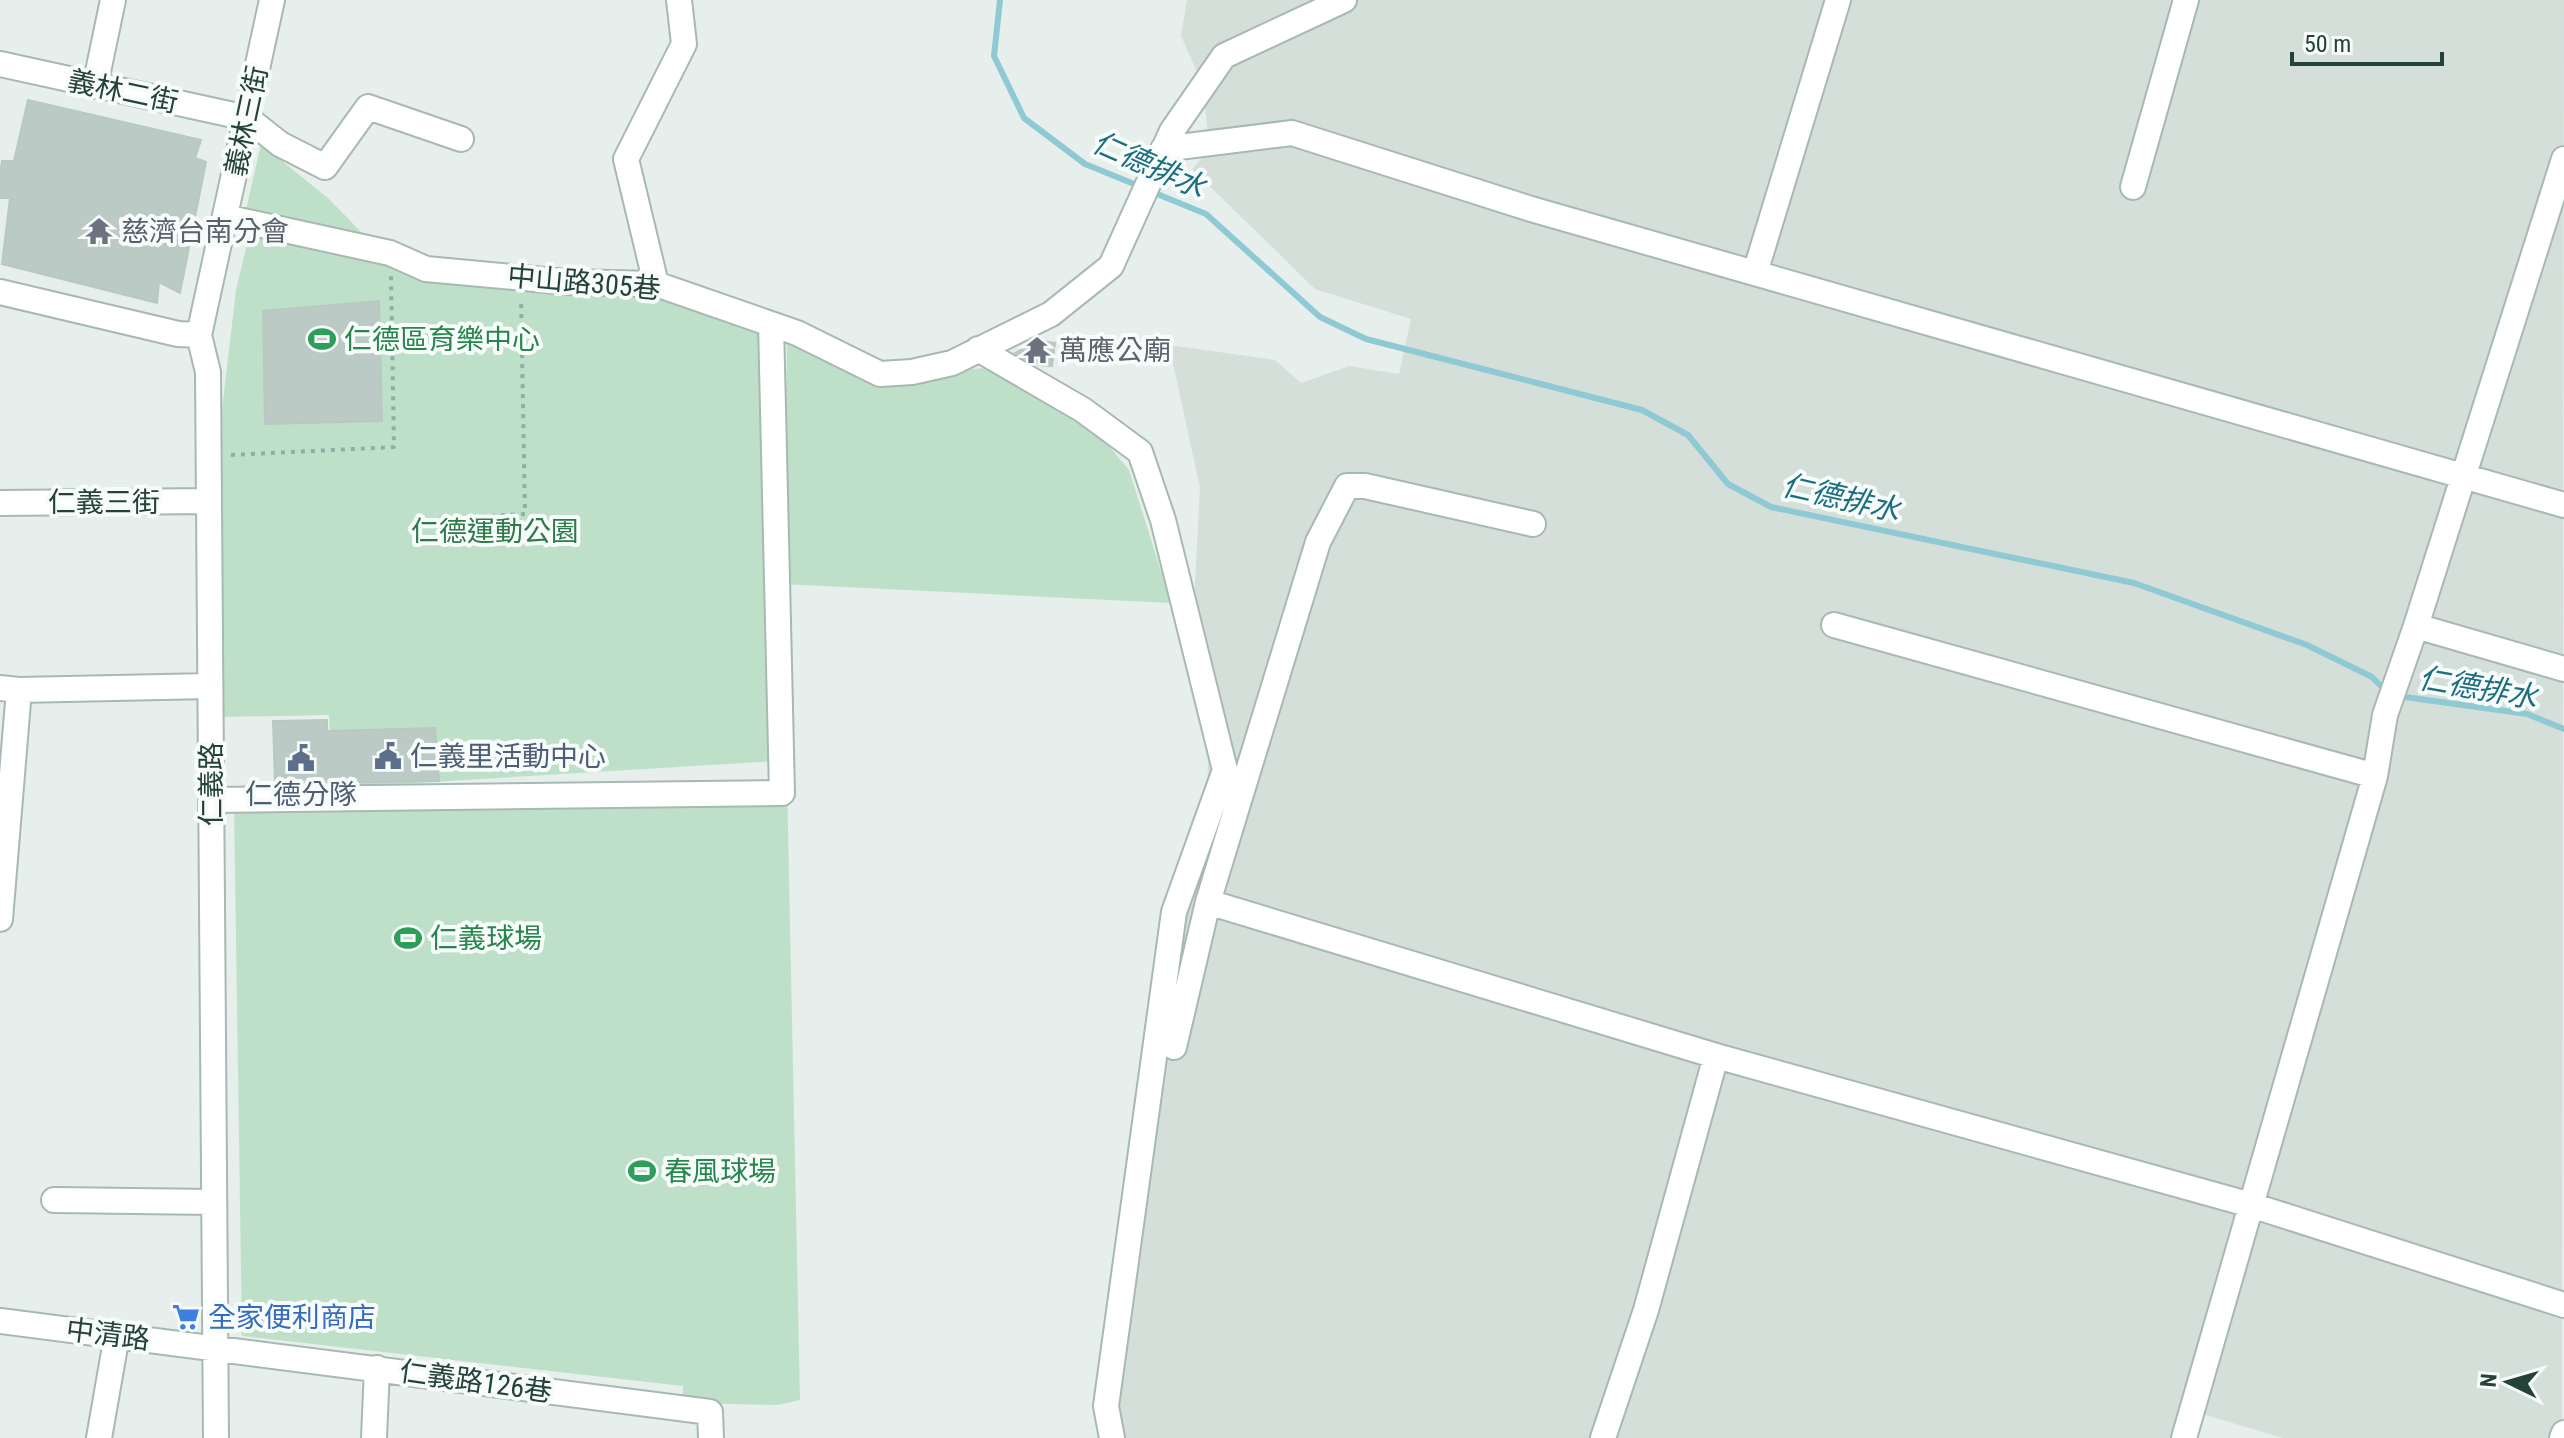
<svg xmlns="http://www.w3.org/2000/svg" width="2564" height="1438" viewBox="0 0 2564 1438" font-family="'Roboto Condensed','Noto Sans TC',sans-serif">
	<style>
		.built { fill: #d4dfda }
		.green { fill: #bfe0c8 }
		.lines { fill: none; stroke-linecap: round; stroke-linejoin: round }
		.stream { stroke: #8ec9d4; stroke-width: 6 }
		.building { fill: #bbcac4; stroke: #b8c9c2; stroke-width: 2 }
		.minor-casing { stroke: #a8b8b2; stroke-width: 28 }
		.path { stroke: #86b3a5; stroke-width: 4; stroke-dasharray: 4 6; stroke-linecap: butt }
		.minor { stroke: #fff; stroke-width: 24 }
		.labels { text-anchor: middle; stroke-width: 8; stroke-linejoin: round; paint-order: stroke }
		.street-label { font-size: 28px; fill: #24423a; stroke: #f7fbf9 }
		.worship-label { font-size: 28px; fill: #5b616d; stroke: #f7fbf9; text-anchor: start }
		.leisure-label { font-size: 28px; fill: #27864d; stroke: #f7fbf9; text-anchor: start }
		.park-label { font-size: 28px; fill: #2d7a4b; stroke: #f7fbf9 }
		.service-label { font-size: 28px; fill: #4e5e75; stroke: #f7fbf9; text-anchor: start }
		.shop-label { font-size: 28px; fill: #366cbe; stroke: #f7fbf9; text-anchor: start }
		.water-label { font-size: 30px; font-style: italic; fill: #1c6f80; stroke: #f7fbf9 }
	</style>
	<rect width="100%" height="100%" fill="#e6efeb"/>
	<!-- built -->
	<path class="built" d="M 1187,0 L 2564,0 L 2562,1438 L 2283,1438 L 2199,1413 L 2193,1438 L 1122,1438 L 1118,1405 L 1162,1011 L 1207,808 L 1209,714 L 1191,661 L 1200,488 L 1169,345 L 1275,360 L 1301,383 L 1349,366 L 1399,374 L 1411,319 L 1315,289 L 1192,169 L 1210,149 L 1202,83 L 1181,36 Z"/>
	<!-- green -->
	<path class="green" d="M 261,144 L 329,199 L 367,238 L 246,210 Z
		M 253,219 L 427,278 L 702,301 L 773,330 L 777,761 L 333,788 L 329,715 L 222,717 L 216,461 L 236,290 Z
		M 787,343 L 878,374 L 987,368 L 1098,433 L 1129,470 L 1171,603 L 783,584 Z
		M 787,781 L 800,1400 L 777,1405 L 683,1403 L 683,1386 L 242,1336 L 234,807 Z"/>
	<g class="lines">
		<!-- stream -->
		<path class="stream" d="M 1000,0 L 994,56 L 1024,118 L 1085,164 L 1139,186
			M 1150,191 L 1206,214 L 1320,317 L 1366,339 L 1642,410 L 1688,435 L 1728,484 L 1771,507 L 2134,583 L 2307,645 L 2372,677 L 2388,693
			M 2398,696 L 2527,714 L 2564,729"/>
	</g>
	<!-- building -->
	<path class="building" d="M 28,100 L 201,140 L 195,158 L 206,162 L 180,293 L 159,282 L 157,303 L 2,264 L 10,198 L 0,198 L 0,174 L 2,161 L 14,161 Z
		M 379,301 L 382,421 L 265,424 L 263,311 Z
		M 1037,341 L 1055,343 L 1052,366 L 1036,365 L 1015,353 Z
		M 327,720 L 327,731 L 435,728 L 439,781 L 275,784 L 273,721 Z"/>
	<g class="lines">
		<!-- minor casing -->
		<g class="minor-casing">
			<path id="minor" d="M 0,64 L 247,118 L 280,144 L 325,167 L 368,107 L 461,139
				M 95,86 L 113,0
				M 1163,149 L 1292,133 L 1531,209 L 2564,505
				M 2133,187 L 2186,0
				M 225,217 L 390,253 L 426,269 L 567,282 L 656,284 L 797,333 L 880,374 L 912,372 L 952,363 L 1051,314 L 1111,266 L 1172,131 L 1224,56 L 1344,0
				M 1755,273 L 1838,0
				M 656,284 L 626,159 L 684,44 L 679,0
				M 0,292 L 178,334 L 199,335 L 208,372 L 216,1438
				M 199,335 L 272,0
				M 978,349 L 1083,410 L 1140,452 L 1163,520 L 1225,770 L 1174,912 L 1106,1406 L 1112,1438
				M 0,503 L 209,501
				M 1834,625 L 2375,776
				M 2416,626 L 2564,669
				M 0,688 L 19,690 L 0,919
				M 19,690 L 210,686
				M 211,800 L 782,793 L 771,324
				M 1208,902 L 1716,1056 L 2251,1205 L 2564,1305
				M 1174,1047 L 1208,902 L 1318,542 L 1347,486 L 1365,486 L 1533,524
				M 54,1200 L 214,1202
				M 0,1321 L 710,1412 L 711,1438
				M 99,1438 L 117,1335
				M 374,1438 L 377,1368
				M 1603,1438 L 1646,1310 L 1716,1056
				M 2184,1438 L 2375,776 L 2385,715 L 2416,626 L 2564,159
				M 2562,1438 L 2564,1433"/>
		</g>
		<!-- path -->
		<path class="path" d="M 231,455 L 394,447 L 391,275
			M 471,517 L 525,514 L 521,298"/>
		<!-- minor -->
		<use href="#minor" class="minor"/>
	</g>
	<!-- icons -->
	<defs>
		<g id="temple-bare" transform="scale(2.16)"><path d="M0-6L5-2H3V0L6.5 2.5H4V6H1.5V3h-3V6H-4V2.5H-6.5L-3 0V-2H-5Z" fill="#6b7280" stroke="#f7fbf9" stroke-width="2.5" paint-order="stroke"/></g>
		<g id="stadium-bare" transform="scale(2.16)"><path d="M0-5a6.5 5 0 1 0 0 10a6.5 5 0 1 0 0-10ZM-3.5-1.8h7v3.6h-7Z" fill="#2e9e5b" stroke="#f7fbf9" stroke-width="2.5" paint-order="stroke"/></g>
		<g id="civic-bare" transform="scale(2.16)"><path d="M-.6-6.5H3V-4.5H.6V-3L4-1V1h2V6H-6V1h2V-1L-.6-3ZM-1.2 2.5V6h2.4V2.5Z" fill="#5c6f8a" stroke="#f7fbf9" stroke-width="2.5" paint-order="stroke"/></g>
		<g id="supermarket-bare" transform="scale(2.16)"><path d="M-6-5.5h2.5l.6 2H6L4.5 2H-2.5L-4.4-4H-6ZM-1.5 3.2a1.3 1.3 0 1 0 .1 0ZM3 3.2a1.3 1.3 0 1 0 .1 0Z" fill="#3f7fe0" stroke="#f7fbf9" stroke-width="2.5" paint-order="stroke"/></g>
	</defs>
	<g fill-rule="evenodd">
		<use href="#temple-bare" x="99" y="231"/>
		<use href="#stadium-bare" x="322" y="339"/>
		<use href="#temple-bare" x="1037" y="350"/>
		<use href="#civic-bare" x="388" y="756"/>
		<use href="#civic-bare" x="301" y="758"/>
		<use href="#stadium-bare" x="408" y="938"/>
		<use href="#stadium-bare" x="642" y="1171"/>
		<use href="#supermarket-bare" x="186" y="1317"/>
	</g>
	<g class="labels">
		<!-- street labels -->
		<g class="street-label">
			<text transform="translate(123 91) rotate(12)" y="10">義林二街</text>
			<text transform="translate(246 121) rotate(-78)" y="10">義林三街</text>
			<text transform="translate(584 282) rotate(5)" y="10">中山路305巷</text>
			<text x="104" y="512">仁義三街</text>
			<text transform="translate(211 784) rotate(-90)" y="10">仁義路</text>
			<text transform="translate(108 1334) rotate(7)" y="10">中清路</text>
			<text transform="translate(476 1381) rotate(8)" y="10">仁義路126巷</text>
		</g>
		<!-- worship labels -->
		<g class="worship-label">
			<text x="121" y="241">慈濟台南分會</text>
			<text x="1059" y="360">萬應公廟</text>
		</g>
		<!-- leisure labels -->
		<g class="leisure-label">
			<text x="344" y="349">仁德區育樂中心</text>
			<text x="430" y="948">仁義球場</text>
			<text x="664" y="1181">春風球場</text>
		</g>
		<!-- park labels -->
		<g class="park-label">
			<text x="495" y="541">仁德運動公園</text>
		</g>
		<!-- service labels -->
		<g class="service-label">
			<text x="410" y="766">仁義里活動中心</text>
			<text x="301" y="804" text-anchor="middle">仁德分隊</text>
		</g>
		<!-- shop labels -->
		<g class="shop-label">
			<text x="208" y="1327">全家便利商店</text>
		</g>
		<!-- water labels -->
		<g class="water-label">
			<text transform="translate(1149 165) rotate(24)" y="10">仁德排水</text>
			<text transform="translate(1841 498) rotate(13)" y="10">仁德排水</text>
			<text transform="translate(2478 688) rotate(10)" y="10">仁德排水</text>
		</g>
	</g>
	<!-- north arrow -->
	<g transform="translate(2508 1382) rotate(275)" stroke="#f7fbf9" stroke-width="6" paint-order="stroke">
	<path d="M0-6L14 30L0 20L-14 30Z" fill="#24423a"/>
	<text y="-12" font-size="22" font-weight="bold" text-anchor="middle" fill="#24423a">N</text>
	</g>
	<!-- scale -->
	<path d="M2292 52v12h150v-12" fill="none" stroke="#24423a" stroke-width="4"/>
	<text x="2304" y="52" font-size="24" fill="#24423a" stroke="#f7fbf9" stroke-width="6" paint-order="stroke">50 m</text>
</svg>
